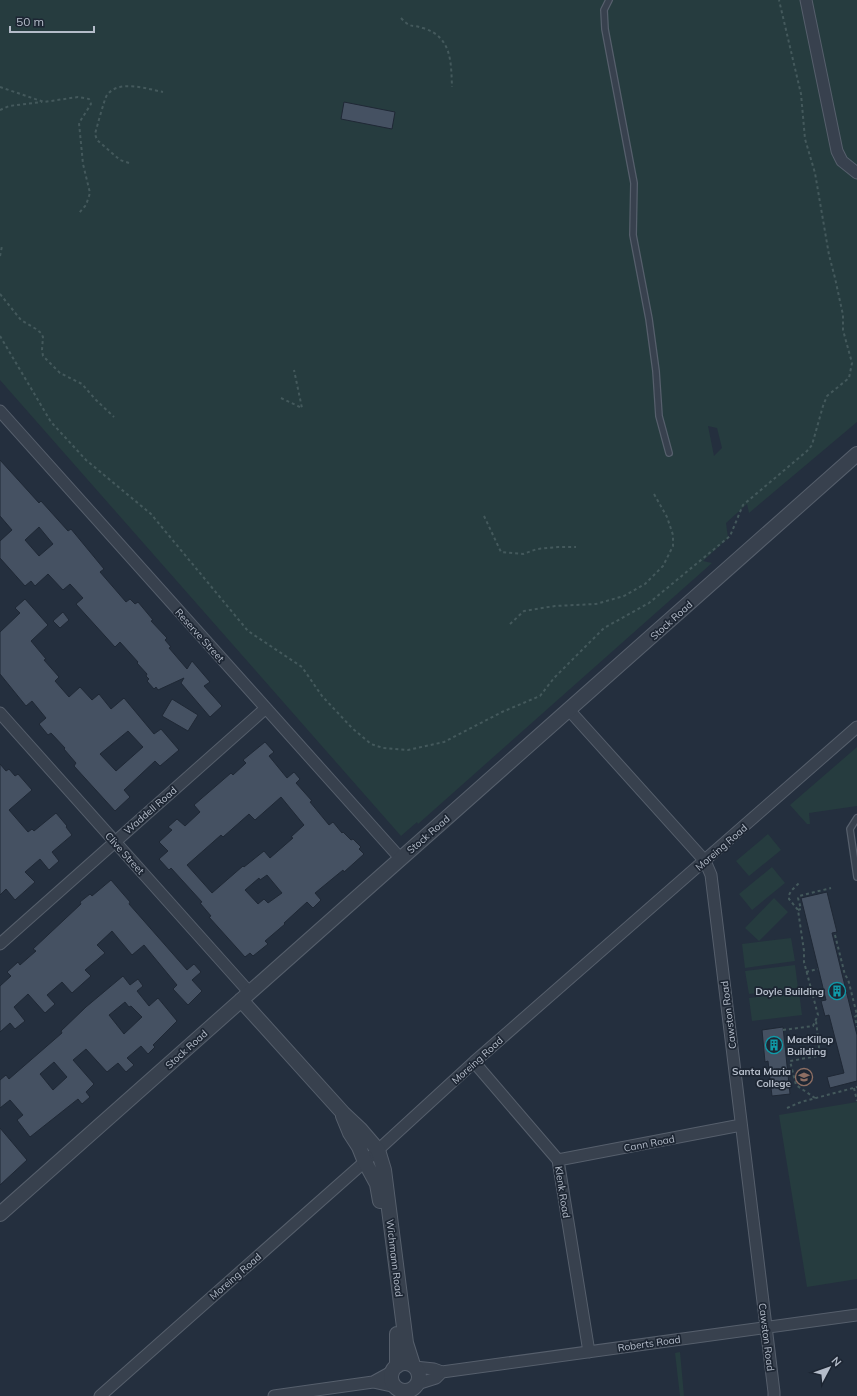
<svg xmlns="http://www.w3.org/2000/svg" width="857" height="1396" viewBox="0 0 857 1396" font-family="Mulish,sans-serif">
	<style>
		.green { fill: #263c3f; fill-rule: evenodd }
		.building { fill: #455162; stroke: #1f2835; fill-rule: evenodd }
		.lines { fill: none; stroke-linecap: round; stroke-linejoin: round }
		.service-casing { stroke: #565f6c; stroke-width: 8 }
		.minor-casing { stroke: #565f6c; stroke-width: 13 }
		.tertiary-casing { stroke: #565f6c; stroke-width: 16 }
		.path { stroke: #44595c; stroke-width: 2; stroke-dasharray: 3 3; stroke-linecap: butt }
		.service { stroke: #38414e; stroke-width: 5.5 }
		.minor { stroke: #38414e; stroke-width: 11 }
		.tertiary { stroke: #38414e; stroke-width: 14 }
		.labels { text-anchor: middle; stroke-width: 3.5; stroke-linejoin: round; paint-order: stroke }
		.street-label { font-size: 10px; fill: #b4bcc9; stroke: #1d2633 }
		.poi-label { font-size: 10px; font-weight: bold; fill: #b4bcc9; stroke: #1d2633; text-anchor: end }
	</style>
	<rect width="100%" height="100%" fill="#242f3e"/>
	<!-- green -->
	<path class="green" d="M 0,0 L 857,0 L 857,422 L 749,513 L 747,504 L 726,523 L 728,538 L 703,561 L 712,563 L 418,824 L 417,822 L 401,836 L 0,380 ZM 708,426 L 717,428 L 722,448 L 714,456 Z
		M 857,747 L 857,806 L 809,813 L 810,824 L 807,824 L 790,805 Z
		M 768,834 L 781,850 L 749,876 L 736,861 Z
		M 772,867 L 785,883 L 752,910 L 739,894 Z
		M 774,898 L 788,912 L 759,941 L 745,928 Z
		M 791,938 L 795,961 L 745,968 L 742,944 Z
		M 795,965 L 798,988 L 749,994 L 745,971 Z
		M 799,992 L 802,1015 L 752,1021 L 749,998 Z
		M 857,1102 L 857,1279 L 807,1287 L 779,1115 Z
		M 680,1352 L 684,1396 L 680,1396 L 675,1353 Z"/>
	<!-- building -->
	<path class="building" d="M 344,102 L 395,112 L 392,129 L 341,119 Z
		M 0,460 L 39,503 L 41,501 L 68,531 L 71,529 L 104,569 L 100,572 L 126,602 L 130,599 L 135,604 L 138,602 L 153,620 L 151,621 L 167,638 L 165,640 L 171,647 L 169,648 L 187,669 L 192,661 L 210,682 L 204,686 L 222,706 L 210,717 L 181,683 L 184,678 L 158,690 L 156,687 L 154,689 L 147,681 L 149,679 L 146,676 L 147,674 L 137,663 L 138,662 L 120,642 L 115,647 L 76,604 L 83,598 L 70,584 L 63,590 L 48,574 L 35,586 L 31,581 L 25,586 L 0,558 L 0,541 L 12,530 L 0,516 ZM 39,527 L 53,544 L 39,556 L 25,540 Z
		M 25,599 L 48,625 L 31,641 L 46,659 L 44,660 L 59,677 L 55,681 L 69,697 L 80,687 L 92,700 L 99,694 L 111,709 L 124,698 L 154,734 L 161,729 L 179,750 L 160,766 L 155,761 L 124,790 L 130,797 L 115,811 L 74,766 L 76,763 L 64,749 L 65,748 L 51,733 L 48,735 L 39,724 L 46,718 L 32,701 L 26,706 L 0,674 L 0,632 L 20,613 L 15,608 ZM 128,731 L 143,747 L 116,771 L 100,754 Z
		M 63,612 L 69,620 L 60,628 L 53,621 Z
		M 172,699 L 198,715 L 188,731 L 162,716 Z
		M 265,742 L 274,752 L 269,756 L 287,778 L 294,772 L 300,779 L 296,783 L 312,801 L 310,802 L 329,825 L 333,822 L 342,833 L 343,832 L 351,840 L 353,839 L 361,847 L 359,849 L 364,854 L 344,872 L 343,870 L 315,893 L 321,900 L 313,908 L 307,902 L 284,923 L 285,924 L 265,941 L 268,944 L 253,956 L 250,953 L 245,957 L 209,917 L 211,916 L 200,903 L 202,902 L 171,868 L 169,870 L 159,859 L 168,851 L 159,842 L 172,830 L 168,827 L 177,819 L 185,826 L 200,812 L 194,805 L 231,773 L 233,775 L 246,763 L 243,760 ZM 281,797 L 304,825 L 291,837 L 293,838 L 270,858 L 264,851 L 244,867 L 243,866 L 212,893 L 187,865 L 221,835 L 223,837 L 249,814 L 255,820 ZM 267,875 L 282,893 L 268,903 L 264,899 L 258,904 L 245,890 L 259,878 L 260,880 Z
		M 0,764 L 6,771 L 9,769 L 15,776 L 18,774 L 32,790 L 9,810 L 28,832 L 32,829 L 34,831 L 56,813 L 67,826 L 66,827 L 72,835 L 52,852 L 59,861 L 49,870 L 40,859 L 25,872 L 35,882 L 15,900 L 6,889 L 0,895 Z
		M 111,880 L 130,902 L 129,904 L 187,970 L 194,964 L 201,972 L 192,980 L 202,991 L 188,1005 L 173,989 L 177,985 L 144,945 L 132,955 L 112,931 L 97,945 L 105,953 L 85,970 L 91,976 L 72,993 L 62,982 L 47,995 L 55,1004 L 45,1013 L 28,994 L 14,1007 L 25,1021 L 15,1029 L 10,1023 L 0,1032 L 0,986 L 11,976 L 7,972 L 18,962 L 20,965 L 36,951 L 33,949 L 81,904 L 80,902 L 90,894 L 92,896 Z
		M 827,892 L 837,932 L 832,933 L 857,1035 L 857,1081 L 830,1088 L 827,1077 L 844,1073 L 829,1015 L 825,1016 L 821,1001 L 826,1000 L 801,898 Z
		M 123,976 L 130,985 L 138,979 L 143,986 L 137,991 L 149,1006 L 158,998 L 177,1021 L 153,1045 L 155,1047 L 148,1054 L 141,1046 L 127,1058 L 134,1065 L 126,1072 L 118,1063 L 107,1072 L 86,1049 L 73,1060 L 94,1084 L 86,1092 L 90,1097 L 82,1104 L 78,1099 L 30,1137 L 17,1120 L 23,1115 L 10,1100 L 0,1108 L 0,1080 L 6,1075 L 9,1079 L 62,1033 L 61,1031 L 86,1007 ZM 125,1002 L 129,1007 L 131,1006 L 142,1017 L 124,1034 L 109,1015 ZM 54,1062 L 67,1077 L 53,1090 L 40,1074 Z
		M 783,1027 L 790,1094 L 772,1096 L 768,1061 L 765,1062 L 762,1030 Z
		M 0,1128 L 27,1160 L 0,1185 Z"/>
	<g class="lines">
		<!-- service casing -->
		<g class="service-casing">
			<path id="service" d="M 609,0 L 604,10 L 605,29 L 634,183 L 633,235 L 649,319 L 656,371 L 659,416 L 669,453
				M 857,818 L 850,829 L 857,877"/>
		</g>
		<!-- minor casing -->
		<g class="minor-casing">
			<path id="minor" d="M 806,0 L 837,151 L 842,161 L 857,173
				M 0,411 L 401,859
				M 569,710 L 705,861 L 711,875 L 774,1392 L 774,1396
				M 0,713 L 250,993
				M 0,944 L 266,708
				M 474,1062 L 558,1160 L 589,1352
				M 558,1160 L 741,1125
				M 415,1367 L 434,1369 L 442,1372 L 857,1315
				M 373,1382 L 393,1371
				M 417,1384 L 436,1378 L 442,1372
				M 100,1396 L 378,1150 L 474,1062 L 857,727
				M 274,1396 L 373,1382 L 396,1387"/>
		</g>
		<!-- tertiary casing -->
		<g class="tertiary-casing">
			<path id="tertiary" d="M 241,1000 L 343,1113 L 360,1129 L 378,1150 L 384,1170 L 406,1343 L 413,1365
				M 343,1116 L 350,1133 L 359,1147 L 365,1162 L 377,1184 L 380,1201
				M 0,1214 L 857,454
				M391 1377a14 14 0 1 1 28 0a14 14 0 1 1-28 0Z
				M 397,1366 L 397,1334"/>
		</g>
		<!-- path -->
		<path class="path" d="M 401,18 C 411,29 411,24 423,28 C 452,37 451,62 452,87
			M 0,87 L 44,102 L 78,97 L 89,99 L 91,104 L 79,123 L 83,164 L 90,193 L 86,205 L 79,213
			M 0,110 L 9,106 L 42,102
			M 129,163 L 120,160 L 97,140 L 95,134 C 97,127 104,100 107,95 C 119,79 147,89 163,92
			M 0,256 L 2,246
			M 0,294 L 21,320 L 36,329 L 41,333 L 43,337 L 42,350 L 43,356 L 60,373 L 82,384 L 95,399 L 114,417
			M 0,336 L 51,422 L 86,460 L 151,514 L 248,631 L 302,667 L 322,696 L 352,728 L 371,744 L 383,748 L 408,750 L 444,742 L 502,712 L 540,696 L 554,678 L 604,628 L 649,603 L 730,536 L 743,505 L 807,451 L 812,445 L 823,406 L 827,396 L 849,378 L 852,363 L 843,330 L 843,315 L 835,278 L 829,255 L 815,173 L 805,139 L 801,94 L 779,0
			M 281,398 L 302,408 L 294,370
			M 484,516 L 501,552 L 523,554 L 537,549 L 558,547 L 576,547
			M 510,624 L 524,611 L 555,606 L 596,604 L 624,596 L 645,584 L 663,566 L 673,546 L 673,535 L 667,517 L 654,494
			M 798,910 L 801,909 L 798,898 L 799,896 L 831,888
			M 835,935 L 845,975 L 848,979 L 857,1015
			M 806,972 L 818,969
			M 857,1015 L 855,1017 L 857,1027
			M 783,1030 L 813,1026 L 818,1015 L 804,962 L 804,951 L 798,910 L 789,899 L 789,895 L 791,891 L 799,883
			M 854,1088 L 857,1101
			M 815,1098 L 796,1085 L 790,1061 L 818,1056 L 819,1047 L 816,1021
			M 787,1108 L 801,1102 L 857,1087"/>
		<!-- service -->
		<use href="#service" class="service"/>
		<!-- minor -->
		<use href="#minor" class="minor"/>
		<!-- tertiary -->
		<use href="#tertiary" class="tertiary"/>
	</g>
	<!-- icons -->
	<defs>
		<g id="building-ring" transform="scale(0.9)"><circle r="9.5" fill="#1d2633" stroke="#0f9aa8" stroke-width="1.5"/><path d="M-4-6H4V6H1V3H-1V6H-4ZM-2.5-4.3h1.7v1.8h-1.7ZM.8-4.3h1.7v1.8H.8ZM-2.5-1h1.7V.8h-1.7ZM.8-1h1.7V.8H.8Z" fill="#0f9aa8"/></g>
		<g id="school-ring" transform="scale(0.9)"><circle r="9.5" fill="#1d2633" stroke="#8d6e63" stroke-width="1.5"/><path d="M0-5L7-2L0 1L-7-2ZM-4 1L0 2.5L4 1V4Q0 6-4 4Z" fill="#8d6e63"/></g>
	</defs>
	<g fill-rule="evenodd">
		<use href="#building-ring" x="837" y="991"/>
		<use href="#building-ring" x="774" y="1045"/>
		<use href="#school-ring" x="804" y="1077"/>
	</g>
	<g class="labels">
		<!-- street labels -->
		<g class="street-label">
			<text transform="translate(671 620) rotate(-42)" y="4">Stock Road</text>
			<text transform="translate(200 635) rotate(48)" y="4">Reserve Street</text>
			<text transform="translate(150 810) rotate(-41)" y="4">Waddell Road</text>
			<text transform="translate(428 834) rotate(-41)" y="4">Stock Road</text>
			<text transform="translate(721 847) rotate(-41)" y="4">Moreing Road</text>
			<text transform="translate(125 853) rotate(48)" y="4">Clive Street</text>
			<text transform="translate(728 1015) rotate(-97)" y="4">Cawston Road</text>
			<text transform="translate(186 1049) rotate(-42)" y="4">Stock Road</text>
			<text transform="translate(477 1060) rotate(-42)" y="4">Moreing Road</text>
			<text transform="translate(649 1143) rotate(-11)" y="4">Cann Road</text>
			<text transform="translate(563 1192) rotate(81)" y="4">Klenk Road</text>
			<text transform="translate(395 1258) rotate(83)" y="4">Wichmann Road</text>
			<text transform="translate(235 1276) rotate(-41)" y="4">Moreing Road</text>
			<text transform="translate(767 1337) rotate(83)" y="4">Cawston Road</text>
			<text transform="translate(649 1343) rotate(-8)" y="4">Roberts Road</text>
		</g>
		<!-- poi labels -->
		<g class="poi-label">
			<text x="824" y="995">Doyle Building</text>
			<text x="787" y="1043" text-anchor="start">MacKillop<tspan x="787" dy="12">Building</tspan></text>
			<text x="791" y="1075">Santa Maria<tspan x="791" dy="12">College</tspan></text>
		</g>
	</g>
	<!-- north arrow -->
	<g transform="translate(829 1368) rotate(49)" stroke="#1d2633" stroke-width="3" paint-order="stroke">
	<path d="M0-3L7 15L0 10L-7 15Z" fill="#b4bcc9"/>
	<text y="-6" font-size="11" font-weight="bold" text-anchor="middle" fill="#b4bcc9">N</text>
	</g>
	<!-- scale -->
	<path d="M10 26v6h84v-6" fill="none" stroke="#b4bcc9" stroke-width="2"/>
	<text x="16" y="26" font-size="12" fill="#b4bcc9" stroke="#1d2633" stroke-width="3" paint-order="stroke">50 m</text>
</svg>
